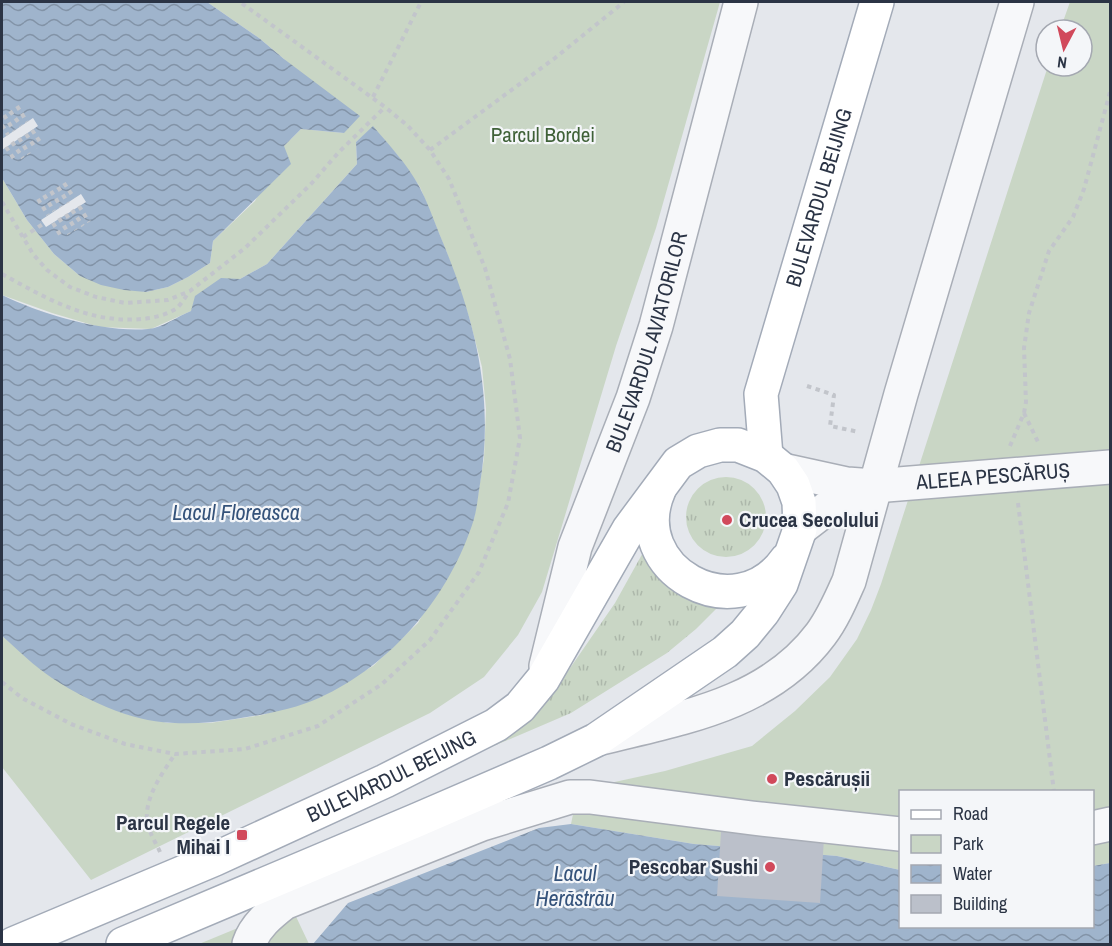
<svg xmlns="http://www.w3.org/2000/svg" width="1112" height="946" viewBox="0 0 1112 946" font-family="'Archivo Narrow',sans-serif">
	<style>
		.grass { fill: url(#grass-tufts) }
		.green { fill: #c9d6c5 }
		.water { fill: url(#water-waves) }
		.pier { fill: #e4e7ec }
		.building { fill: #bbc0ca }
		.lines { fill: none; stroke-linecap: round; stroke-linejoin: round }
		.minor-casing { stroke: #a9aeb7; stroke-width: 36 }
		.major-casing { stroke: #a3abb8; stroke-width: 36 }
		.path { stroke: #c2c5cb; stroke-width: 4; stroke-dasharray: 4.5 4.5; stroke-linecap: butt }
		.minor { stroke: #f7f8fa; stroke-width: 33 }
		.major { stroke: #fff; stroke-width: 33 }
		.poi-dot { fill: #d1495b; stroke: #f4f6f9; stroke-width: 2 }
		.labels { text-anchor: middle; stroke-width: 4.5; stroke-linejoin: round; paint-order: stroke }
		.park-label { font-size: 21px; fill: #3f6138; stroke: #f4f6f9 }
		.street-label { font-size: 21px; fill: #2b3445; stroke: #f4f6f9 }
		.poi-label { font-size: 21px; font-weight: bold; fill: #2b3445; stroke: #f4f6f9; text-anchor: start }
		.water-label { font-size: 22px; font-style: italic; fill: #34527a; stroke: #f4f6f9 }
	</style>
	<defs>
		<pattern id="grass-tufts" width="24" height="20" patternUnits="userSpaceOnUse" patternTransform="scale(1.5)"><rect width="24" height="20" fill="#c9d6c5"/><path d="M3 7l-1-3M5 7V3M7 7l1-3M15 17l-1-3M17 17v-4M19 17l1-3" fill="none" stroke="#adb8ab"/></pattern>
		<pattern id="water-waves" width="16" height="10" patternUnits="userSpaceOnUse" patternTransform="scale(1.5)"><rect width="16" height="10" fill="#9fb4cc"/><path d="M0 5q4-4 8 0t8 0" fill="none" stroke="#8293a7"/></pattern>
	</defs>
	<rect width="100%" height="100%" fill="#e4e7ec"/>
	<!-- grass -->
	<path class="grass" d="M686 517a40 40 0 1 1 80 0a40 40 0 1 1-80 0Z
		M 645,549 L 721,604 L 696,629 L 667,653 L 571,713 L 489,748 L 557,687 L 615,603 Z"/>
	<!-- green -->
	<path class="green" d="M 207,2 L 720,2 L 656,228 L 616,346 L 542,592 L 518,635 L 484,677 L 430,713 L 91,880 L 2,767 L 2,636 L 53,678 L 126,714 L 168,723 L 210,723 L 262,715 L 318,698 L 373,666 L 418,623 L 474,519 L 484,458 L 486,409 L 482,367 L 469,317 L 447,253 L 420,187 L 399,157 L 373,127 L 356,142 L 357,164 L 267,264 L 240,279 L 191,311 L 151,329 L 99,327 L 52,313 L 2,295 L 2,178 L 27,220 L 54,254 L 80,276 L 146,292 L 168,287 L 188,277 L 210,263 L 213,241 L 255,201 L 284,146 L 301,129 L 344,133 L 284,59 L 259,38 Z
		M 1070,2 L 1110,2 L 1110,863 L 1093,866 L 1092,792 L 900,792 L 900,870 L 837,856 L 694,844 L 571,824 L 578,790 L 665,771 L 752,746 L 795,711 L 830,677 L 857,639 L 871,610 L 881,584 L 1048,66 L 1082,66 L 1082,30 L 1060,30 Z
		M 291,906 L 309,944 L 199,944 Z"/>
	<!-- water -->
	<path class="water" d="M 2,2 L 207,2 L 259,38 L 284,59 L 360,116 L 344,133 L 301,129 L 284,146 L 291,164 L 213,241 L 210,263 L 188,277 L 168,287 L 146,292 L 124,290 L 101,285 L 80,276 L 54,254 L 27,220 L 2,178 Z
		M 373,126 C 389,145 407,164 419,186 C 427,201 433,218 439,233 C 474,316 495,394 480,484 C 478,496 477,508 474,519 C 450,596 392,665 319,698 C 295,709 262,715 235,719 C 199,725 161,726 125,714 C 101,706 73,692 52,678 C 34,666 18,650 2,636 L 2,295 C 41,314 104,333 148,329 C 162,328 178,316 191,311 L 195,296 L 221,278 L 240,279 L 267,264 L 357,164 L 356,142 Z
		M 571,824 L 694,844 L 837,856 L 900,870 L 900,926 L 1092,926 L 1093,866 L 1110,863 L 1110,944 L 313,944 L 348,903 L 539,828 Z"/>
	<!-- pier -->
	<path class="pier" d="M 33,118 L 38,126 L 2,150 L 2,139 Z
		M 81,194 L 86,202 L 46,227 L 41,220 Z"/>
	<!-- building -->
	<path class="building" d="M 721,832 L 824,838 L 820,903 L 717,896 Z"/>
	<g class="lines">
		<!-- minor casing -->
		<g class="minor-casing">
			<g id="minor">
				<path id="s1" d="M 783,470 L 847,484 L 874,486 L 1110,467"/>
				<path d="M 800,529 L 826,509 L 874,486"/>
				<path id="s2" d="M 546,666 L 575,547 L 633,398 L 656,326 L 741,2"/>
				<path d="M 601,738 C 681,718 768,705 821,634 C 833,618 841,599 849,581 L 901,394 L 1017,2"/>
				<path d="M 1092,828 L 1110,824"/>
				<path d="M 249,944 C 255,926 270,914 284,903 L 482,824 L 570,797 L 590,797 L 752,818 L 900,834"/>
			</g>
		</g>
		<!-- major casing -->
		<g class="major-casing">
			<g id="major">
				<path id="s3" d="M 766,456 L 761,394 L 877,2"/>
				<path d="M 659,490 C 624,570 736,631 786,560"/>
				<path id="s4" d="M 13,944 L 215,859 L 385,781 L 496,725 L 520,707 L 543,679 L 629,529 L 678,463 L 698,451 L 720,445 L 738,445 L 766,456 L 783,470 L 793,485 L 799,502 L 800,529 L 781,584 L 763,612 L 745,634 L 725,652 L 596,740 L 549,763 L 417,820 L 123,944"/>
			</g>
		</g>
		<!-- path -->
		<path class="path" d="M 373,97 L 421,2
			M 17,106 L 27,122
			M 10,111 L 21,126
			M 4,115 L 14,131
			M 2,125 L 8,135
			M 32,130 L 42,145
			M 26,134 L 36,149
			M 19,138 L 29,154
			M 12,142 L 23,158
			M 6,147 L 16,162
			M 430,150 L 555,58 L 624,2
			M 64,183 L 74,198
			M 58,187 L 68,203
			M 51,191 L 61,207
			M 44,195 L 54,211
			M 38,199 L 48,215
			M 2,202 L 33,254 L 47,270 L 70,287 L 96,297 L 125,303 L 168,300 L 190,291 L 245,248 L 311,184 L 339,152 L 385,107
			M 79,206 L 89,222
			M 72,210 L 83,226
			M 66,214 L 76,230
			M 59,218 L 69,234
			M 53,223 L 62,238
			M 23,237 L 43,224
			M 2,274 C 46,298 89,324 142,319 C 153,318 167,315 177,308 C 181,304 185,298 188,293
			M 807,386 L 834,395 L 830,426 L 859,432
			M 1024,413 L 1039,444
			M 1010,446 L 1024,413 L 1026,402 L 1024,348 L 1029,313 L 1049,251 L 1073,217 L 1084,189 L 1110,92
			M 1018,503 L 1054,792
			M 2,682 L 22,698 L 71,724 L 125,744 L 175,754 L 245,749 L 318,726 L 382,684 L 430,640 L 479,572 L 508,503 L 520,438 L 510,359 L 485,268 L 449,179 L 430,150 L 408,126 L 385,107 L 240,2
			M 160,852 C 156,843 150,834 148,825 C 142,800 162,774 175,754"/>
		<!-- minor -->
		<use href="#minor" class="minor"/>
		<!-- major -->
		<use href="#major" class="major"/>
	</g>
	<!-- markers -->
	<g class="poi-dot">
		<circle cx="727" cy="520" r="6"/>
		<circle cx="772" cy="779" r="6"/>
		<rect x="236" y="829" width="12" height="12" rx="3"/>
		<circle cx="770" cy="867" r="6"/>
	</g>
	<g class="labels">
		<!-- park labels -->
		<g class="park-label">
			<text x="543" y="142">Parcul Bordei</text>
		</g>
		<!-- street labels -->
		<g class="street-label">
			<text dy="7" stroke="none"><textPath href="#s3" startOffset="267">BULEVARDUL BEIJING</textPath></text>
			<text dy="7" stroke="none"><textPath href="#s2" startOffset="340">BULEVARDUL AVIATORILOR</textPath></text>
			<text dy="7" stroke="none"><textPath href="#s1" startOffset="212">ALEEA PESCĂRUȘ</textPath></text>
			<text dy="7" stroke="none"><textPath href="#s4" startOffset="414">BULEVARDUL BEIJING</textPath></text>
		</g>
		<!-- poi labels -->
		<g class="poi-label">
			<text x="739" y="527">Crucea Secolului</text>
			<text x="784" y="786">Pescărușii</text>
			<text x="230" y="830" text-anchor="end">Parcul Regele<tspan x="230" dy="24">Mihai I</tspan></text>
			<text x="758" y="874" text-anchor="end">Pescobar Sushi</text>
		</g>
		<!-- water labels -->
		<g class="water-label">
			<text x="236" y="520">Lacul Floreasca</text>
			<text x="575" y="881">Lacul<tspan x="575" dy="25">Herăstrău</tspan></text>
		</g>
	</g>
	<!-- border -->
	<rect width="1112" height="946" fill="none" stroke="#2b3445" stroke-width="6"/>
	<!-- legend -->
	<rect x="899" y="790" width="195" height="138" fill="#f4f6f9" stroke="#a4a8b1" stroke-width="1.5"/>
	<rect x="911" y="810" width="30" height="9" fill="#ffffff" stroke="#a4a8b1" stroke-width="1.5"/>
	<text x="953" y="820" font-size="18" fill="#2b3445">Road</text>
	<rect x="911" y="835" width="30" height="18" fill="#c9d6c5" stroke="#a4a8b1" stroke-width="1.5"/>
	<text x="953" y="850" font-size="18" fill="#2b3445">Park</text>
	<rect x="911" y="865" width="30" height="18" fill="url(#water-waves)" stroke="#a4a8b1" stroke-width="1.5"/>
	<text x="953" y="880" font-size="18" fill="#2b3445">Water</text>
	<rect x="911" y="895" width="30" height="18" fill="#bbc0ca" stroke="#a4a8b1" stroke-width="1.5"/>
	<text x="953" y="910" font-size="18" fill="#2b3445">Building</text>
	<!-- north arrow -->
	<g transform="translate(1064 48) rotate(187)"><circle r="28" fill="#f4f6f9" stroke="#a4a8b1" stroke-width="1.5"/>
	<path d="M0-4.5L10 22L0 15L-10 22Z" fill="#d1495b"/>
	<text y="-9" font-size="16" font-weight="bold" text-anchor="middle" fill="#2b3445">N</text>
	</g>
</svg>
